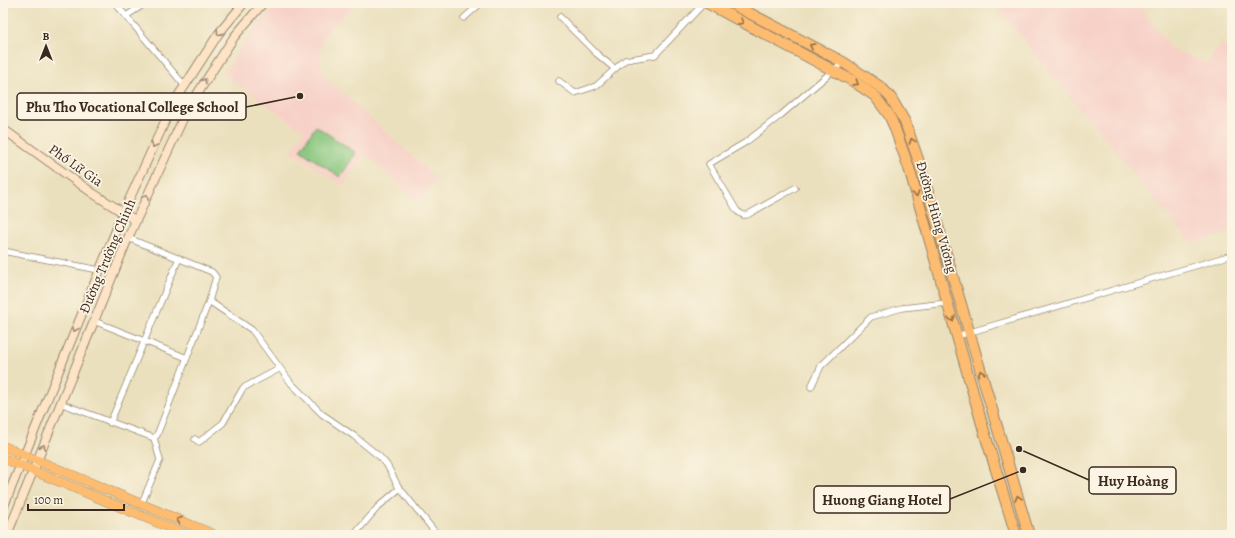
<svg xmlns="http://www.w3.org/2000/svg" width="1235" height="538" viewBox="0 0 1235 538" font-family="Alegreya,serif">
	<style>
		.built { fill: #f7d1c8 }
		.green { fill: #86c67d; stroke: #60784e }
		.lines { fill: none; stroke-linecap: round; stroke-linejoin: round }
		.street-casing { stroke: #93856e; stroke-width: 7 }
		.secondary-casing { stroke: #93856e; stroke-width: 10 }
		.primary-casing { stroke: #93856e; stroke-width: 10 }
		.highway-casing { stroke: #93856e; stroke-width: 12 }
		.street { stroke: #fff; stroke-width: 5.5 }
		.secondary { stroke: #fee4c6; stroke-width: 8 }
		.primary { stroke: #fdbc70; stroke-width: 9 }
		.highway { stroke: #fdbc70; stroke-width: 10 }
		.oneway { stroke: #926c43 }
		.oneway2 { stroke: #9c8772 }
		.labels { text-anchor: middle; stroke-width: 3.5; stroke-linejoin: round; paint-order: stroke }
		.street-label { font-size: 14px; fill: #3b2a1e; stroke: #fcf5e5 }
		.leader { fill: none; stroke: #3b2a1e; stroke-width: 1.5 }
		.callout-dot { fill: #3b2a1e; stroke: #fcf5e5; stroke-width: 1.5 }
		.callout { fill: #fcf5e5; stroke: #3b2a1e; stroke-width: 1.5 }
		.callout-label { font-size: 15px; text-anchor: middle; font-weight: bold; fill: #3b2a1e }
	</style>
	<rect width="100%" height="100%" fill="#fcf5e5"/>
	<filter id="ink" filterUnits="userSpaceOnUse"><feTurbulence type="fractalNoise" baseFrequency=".025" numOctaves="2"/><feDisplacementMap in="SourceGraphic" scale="8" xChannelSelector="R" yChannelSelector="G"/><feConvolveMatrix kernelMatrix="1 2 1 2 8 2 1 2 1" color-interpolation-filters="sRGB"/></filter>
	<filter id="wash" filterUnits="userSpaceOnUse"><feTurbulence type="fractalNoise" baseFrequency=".012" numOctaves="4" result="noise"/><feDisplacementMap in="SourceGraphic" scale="16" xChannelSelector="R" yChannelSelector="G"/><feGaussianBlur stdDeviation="0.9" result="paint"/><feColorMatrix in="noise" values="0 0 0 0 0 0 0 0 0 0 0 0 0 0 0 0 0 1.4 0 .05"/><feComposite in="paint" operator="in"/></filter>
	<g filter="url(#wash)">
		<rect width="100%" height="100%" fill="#ebe0bd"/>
		<!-- built -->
		<path class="built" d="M 276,3 L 357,3 L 326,32 L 320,46 L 321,67 L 323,75 L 437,179 L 417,201 L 365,154 L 343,186 L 291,151 L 304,131 L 223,74 L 251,33 Z
			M 993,3 L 1138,3 L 1171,49 L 1207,64 L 1222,43 L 1232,54 L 1232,231 L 1192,244 Z"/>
		<!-- green -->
		<path class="green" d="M 316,126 L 356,153 L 340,177 L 300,150 Z"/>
	</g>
	<g filter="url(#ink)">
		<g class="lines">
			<!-- street casing -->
			<g class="street-casing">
				<path id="street" d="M 115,3 L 184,85
					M 126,16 L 146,3
					M 560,17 L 597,54 L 615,69
					M 464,18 L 481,3
					M 559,81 L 575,93 L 596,86 L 625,60 L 655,55 L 704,3
					M 795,188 L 747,215 L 743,215 L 737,211 L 709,164 L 746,142 L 781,115 L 843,62
					M 128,238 L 212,272 L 216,277 L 209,301 L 157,435 L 154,438
					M 3,251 L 99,270
					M 209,301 L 252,330 L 291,383 L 322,414 L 354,436 L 380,457 L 387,465 L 398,486 L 435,532 L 439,535
					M 94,321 L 187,358
					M 957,336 L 1232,255
					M 811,387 L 821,366 L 871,317 L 902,308 L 947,303
					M 60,403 L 154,438
					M 110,423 L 179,258
					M 195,439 L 199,442 L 223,423 L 243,388 L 279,369
					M 141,505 L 160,460 L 154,438
					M 354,535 L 378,507 L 400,488"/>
			</g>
			<!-- secondary casing -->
			<g class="secondary-casing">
				<path id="secondary" d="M 3,129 L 94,194 L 135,220
					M 3,508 L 123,213 L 173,104 L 219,33 L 244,3
					M 7,535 L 128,238 L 187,110 L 234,37 L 263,3"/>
			</g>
			<!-- primary casing -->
			<g class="primary-casing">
				<path id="primary" d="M 3,446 L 215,535
					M 3,458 L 187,535"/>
			</g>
			<!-- highway casing -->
			<g class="highway-casing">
				<path id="highway" d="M 707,3 L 853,81 L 875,96 L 889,115 L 894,126 L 909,168 L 984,431 L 1016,535
					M 730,3 L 843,62 L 882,88 L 891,98 L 905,122 L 920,165 L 1029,535"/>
			</g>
			<!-- street -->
			<use href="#street" class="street"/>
			<!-- secondary -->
			<use href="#secondary" class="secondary"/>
			<!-- primary -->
			<use href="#primary" class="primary"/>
			<!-- highway -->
			<use href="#highway" class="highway"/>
		</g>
		<!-- one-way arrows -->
		<defs><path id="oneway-chevron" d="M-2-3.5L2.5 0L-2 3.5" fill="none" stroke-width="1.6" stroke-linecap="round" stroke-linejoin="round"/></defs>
		<g class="oneway">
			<use href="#oneway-chevron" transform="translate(741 22) rotate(29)"/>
			<use href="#oneway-chevron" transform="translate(812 46) rotate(-153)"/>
			<use href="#oneway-chevron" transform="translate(856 83) rotate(33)"/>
			<use href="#oneway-chevron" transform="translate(912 141) rotate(-110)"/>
			<use href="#oneway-chevron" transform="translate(916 194) rotate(75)"/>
			<use href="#oneway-chevron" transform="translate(952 319) rotate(73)"/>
			<use href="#oneway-chevron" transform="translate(981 373) rotate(-106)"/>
			<use href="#oneway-chevron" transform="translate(1018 498) rotate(-106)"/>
			<use href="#oneway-chevron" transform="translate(179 520) rotate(-158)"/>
		</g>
		<g class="oneway2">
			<use href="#oneway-chevron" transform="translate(219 33) rotate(125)"/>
			<use href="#oneway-chevron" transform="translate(204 81) rotate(-57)"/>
			<use href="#oneway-chevron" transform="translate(154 145) rotate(115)"/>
			<use href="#oneway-chevron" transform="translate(146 197) rotate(-65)"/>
			<use href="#oneway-chevron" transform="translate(75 329) rotate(112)"/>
			<use href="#oneway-chevron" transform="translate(43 447) rotate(-68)"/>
		</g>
	</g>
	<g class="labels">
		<!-- street labels -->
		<g class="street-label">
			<text transform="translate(76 165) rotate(35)" y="5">Phố Lữ Gia</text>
			<text transform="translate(937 217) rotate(74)" y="5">Đường Hùng Vương</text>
			<text transform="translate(107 256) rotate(-67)" y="5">Đường Trường Chinh</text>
		</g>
	</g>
	<!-- callouts -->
	<path class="leader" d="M300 96L246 107M1019 449L1089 480M1023 470L950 499"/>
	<g class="callout-dot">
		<circle cx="300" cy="96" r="4"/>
		<circle cx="1019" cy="449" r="4"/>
		<circle cx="1023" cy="470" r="4"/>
	</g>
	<g class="callout">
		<rect x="17" y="93" width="229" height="27" rx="4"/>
		<rect x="1089" y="467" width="87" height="27" rx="4"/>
		<rect x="814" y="486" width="136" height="27" rx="4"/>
	</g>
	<g class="callout-label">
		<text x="132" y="112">Phu Tho Vocational College School</text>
		<text x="1133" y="486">Huy Hoàng</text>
		<text x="882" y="505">Huong Giang Hotel</text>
	</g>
	<!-- margin -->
	<rect width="1235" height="538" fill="none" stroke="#fcf5e5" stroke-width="16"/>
	<!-- north arrow -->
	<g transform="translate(46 46)" stroke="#fcf5e5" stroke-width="3" paint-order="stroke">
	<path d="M0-3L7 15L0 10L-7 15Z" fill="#3b2a1e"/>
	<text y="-6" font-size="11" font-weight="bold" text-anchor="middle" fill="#3b2a1e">B</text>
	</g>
	<!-- scale -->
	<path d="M28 504v6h96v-6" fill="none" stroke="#3b2a1e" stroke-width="2"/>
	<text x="34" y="504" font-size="12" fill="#3b2a1e" stroke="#fcf5e5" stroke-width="3" paint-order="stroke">100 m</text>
</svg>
